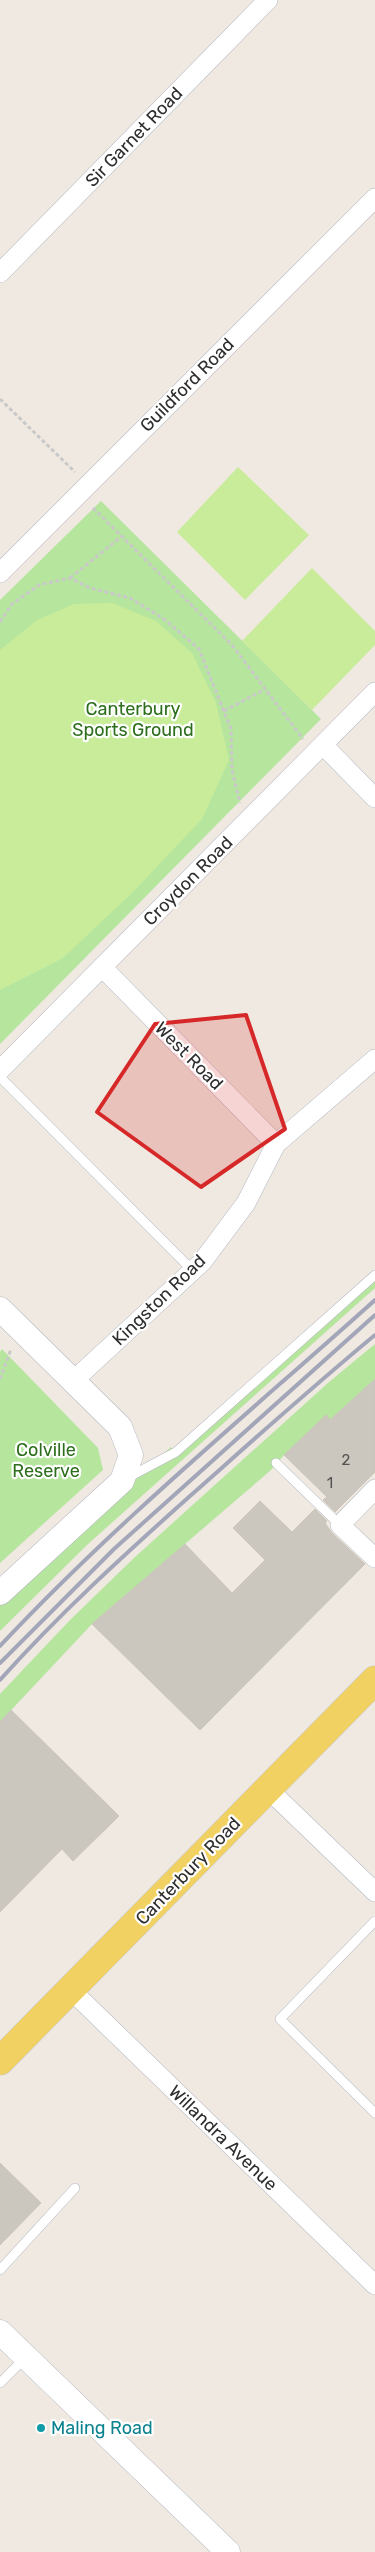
<svg xmlns="http://www.w3.org/2000/svg" width="375" height="2552" viewBox="0 0 375 2552" font-family="Rubik,sans-serif">
	<style>
		.green { fill: #b6e59e }
		.pitch { fill: #c9ec9a }
		.building { fill: #cbc7bf; stroke: #cbc5ba }
		.lines { fill: none; stroke-linecap: round; stroke-linejoin: round }
		.service-casing { stroke: #b4b7c1; stroke-width: 10 }
		.minor-casing { stroke: #b4b7c1; stroke-width: 20 }
		.tertiary-casing { stroke: #b4b7c1; stroke-width: 25 }
		.primary-casing { stroke: #c9c9c9; stroke-width: 29 }
		.path { stroke: #c9c9c9; stroke-width: 3; stroke-dasharray: 4 2.5; stroke-linecap: butt }
		.service { stroke: #fff; stroke-width: 9 }
		.minor { stroke: #fff; stroke-width: 19 }
		.tertiary { stroke: #fff; stroke-width: 24 }
		.primary { stroke: #f2d163; stroke-width: 28 }
		.rail { stroke: #a3a6b8; stroke-width: 4 }
		.marked { fill: #d62828; fill-opacity: 0.2; stroke: #d62828; stroke-width: 4; stroke-linejoin: round }
		.culture-dot { fill: #0f9aa8; stroke: #fff; stroke-width: 2 }
		.labels { text-anchor: middle; stroke-width: 4.5; stroke-linejoin: round; paint-order: stroke }
		.number-label { font-size: 15px; fill: #555452 }
		.street-label { font-size: 18px; fill: #2e2e2e; stroke: #fff }
		.park-label { font-size: 18px; fill: #2c6e1b; stroke: #fff }
		.culture-label { font-size: 18px; fill: #0d838f; stroke: #fff; text-anchor: start }
	</style>
	<rect width="100%" height="100%" fill="#efe9e1"/>
	<!-- green -->
	<path class="green" d="M 101,501 L 321,719 L 0,1044 L 0,600 Z
		M 375,1275 L 375,1288 L 88,1544 L 0,1631 L 0,1604 L 171,1447 L 175,1452 Z
		M 375,1344 L 375,1379 L 330,1420 L 326,1416 L 284,1455 L 271,1470 L 92,1624 L 0,1722 L 0,1694 L 70,1620 L 135,1557 L 329,1382 Z
		M 2,1349 L 98,1448 L 103,1470 L 0,1563 L 0,1352 Z"/>
	<!-- pitch -->
	<path class="pitch" d="M 238,467 L 309,535 L 245,600 L 177,532 Z
		M 312,568 L 375,631 L 375,645 L 312,710 L 242,641 Z
		M 112,603 L 156,621 L 192,653 L 216,703 L 229,760 L 202,819 L 133,892 L 63,958 L 0,990 L 0,650 L 37,620 L 74,604 Z"/>
	<!-- building -->
	<path class="building" d="M 375,1379 L 375,1472 L 335,1512 L 323,1500 L 327,1497 L 284,1455 L 326,1415 L 330,1420 Z
		M 260,1501 L 292,1532 L 315,1509 L 327,1521 L 325,1523 L 332,1533 L 365,1564 L 200,1730 L 92,1624 L 185,1544 L 232,1593 L 265,1560 L 233,1528 Z
		M 11,1710 L 119,1816 L 73,1861 L 62,1849 L 0,1912 L 0,1722 Z
		M 0,2163 L 41,2203 L 0,2245 Z"/>
	<g class="lines">
		<!-- service casing -->
		<g class="service-casing">
			<path id="service" d="M 0,1077 L 193,1271
				M 276,1463 L 340,1525
				M 127,1478 L 176,1452 L 375,1275
				M 375,1921 L 280,2019 L 375,2113
				M 0,2270 L 75,2188
				M 0,2383 L 26,2357"/>
		</g>
		<!-- minor casing -->
		<g class="minor-casing">
			<path id="minor" d="M 0,273 L 268,0
				M 0,573 L 375,198
				M 323,745 L 375,798
				M 102,967 L 276,1144
				M 0,1070 L 375,692
				M 73,1381 L 202,1262 L 246,1203 L 276,1144 L 375,1059
				M 375,1489 L 340,1525 L 375,1558
				M 268,1789 L 375,1892
				M 71,1990 L 375,2285"/>
		</g>
		<!-- tertiary casing -->
		<g class="tertiary-casing">
			<path id="tertiary" d="M 0,1309 L 120,1427 L 131,1455 L 122,1481 L 0,1593
				M 0,2332 L 228,2552"/>
		</g>
		<!-- primary casing -->
		<g class="primary-casing">
			<path id="primary" d="M 0,2061 L 375,1680"/>
		</g>
		<!-- path -->
		<path class="path" d="M 0,399 L 75,472
			M 93,508 L 232,645 L 303,739
			M 70,578 L 122,536
			M 0,622 L 12,604 L 39,585 L 70,578 L 90,588 L 130,598 L 164,619 L 199,649 L 231,729 L 232,770 L 240,803
			M 224,711 L 265,689
			M 0,1379 L 11,1349"/>
		<!-- service -->
		<use href="#service" class="service"/>
		<!-- minor -->
		<use href="#minor" class="minor"/>
		<!-- tertiary -->
		<use href="#tertiary" class="tertiary"/>
		<!-- primary -->
		<use href="#primary" class="primary"/>
		<!-- rail -->
		<path class="rail" d="M 0,1646 C 116,1522 249,1413 375,1300
			M 0,1663 L 114,1549 L 375,1315
			M 0,1680 C 59,1614 124,1555 190,1496 C 251,1442 312,1387 375,1335"/>
	</g>
	<!-- marked area -->
	<path class="marked" d="M 246,1015 L 285,1129 L 201,1187 L 97,1112 L 155,1024 Z"/>
	<!-- markers -->
	<circle class="culture-dot" cx="41" cy="2428" r="5"/>
	<g class="labels">
		<!-- number labels -->
		<g class="number-label">
			<text x="346" y="1465">2</text>
			<text x="330" y="1488">1</text>
		</g>
		<!-- street labels -->
		<g class="street-label">
			<text transform="translate(134 137) rotate(-46)" y="6">Sir Garnet Road</text>
			<text transform="translate(187 385) rotate(-45)" y="6">Guildford Road</text>
			<text transform="translate(188 881) rotate(-45)" y="6">Croydon Road</text>
			<text transform="translate(189 1056) rotate(45)" y="6">West Road</text>
			<text transform="translate(159 1300) rotate(-44)" y="6">Kingston Road</text>
			<text transform="translate(188 1871) rotate(-46)" y="6">Canterbury Road</text>
			<text transform="translate(223 2138) rotate(44)" y="6">Willandra Avenue</text>
		</g>
		<!-- park labels -->
		<g class="park-label">
			<text x="133" y="715">Canterbury<tspan x="133" dy="21">Sports Ground</tspan></text>
			<text x="46" y="1456">Colville<tspan x="46" dy="21">Reserve</tspan></text>
		</g>
		<!-- culture labels -->
		<g class="culture-label">
			<text x="51" y="2434">Maling Road</text>
		</g>
	</g>
</svg>
